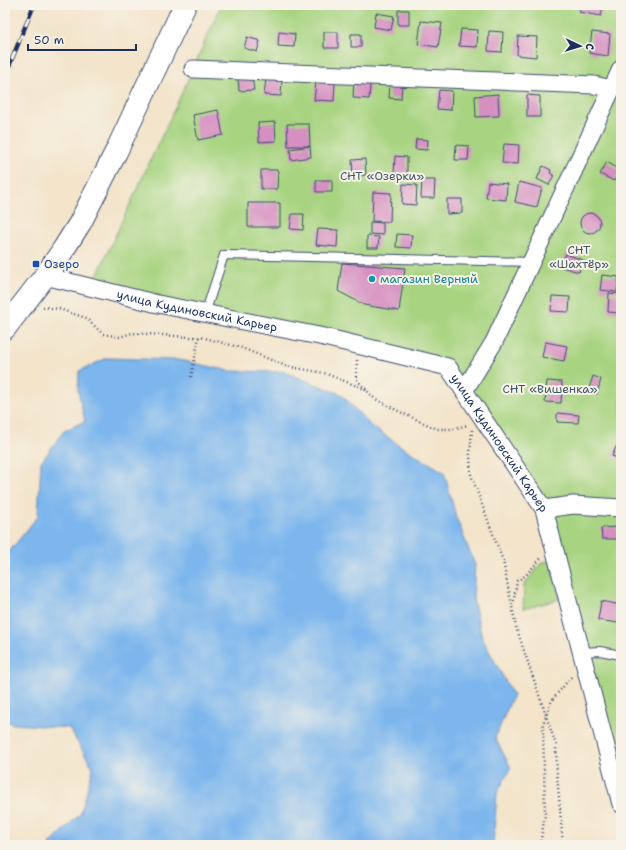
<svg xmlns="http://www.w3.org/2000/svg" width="626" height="850" viewBox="0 0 626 850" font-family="'Shantell Sans',sans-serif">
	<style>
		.green { fill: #a8d481; stroke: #628270 }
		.water { fill: #7cb6ed; stroke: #4c72a6 }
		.building { fill: #d58fc1 }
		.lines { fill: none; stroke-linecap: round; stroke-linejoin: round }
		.lane-casing { stroke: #3b4a6e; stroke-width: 10 }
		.street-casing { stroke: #3b4a6e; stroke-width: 19 }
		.secondary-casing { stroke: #3b4a6e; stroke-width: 24 }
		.path { stroke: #3b4a6e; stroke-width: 2.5; stroke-dasharray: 1 3; stroke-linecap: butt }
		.lane { stroke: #fff; stroke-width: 8 }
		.street { stroke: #fff; stroke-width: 17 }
		.secondary { stroke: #fff; stroke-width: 22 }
		.rail-casing { stroke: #1b2f5e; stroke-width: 4.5 }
		.rail { stroke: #f7f3e8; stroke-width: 3; stroke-dasharray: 9; stroke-linecap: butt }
		.transit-dot { fill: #1a4fb4; stroke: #f7f3e8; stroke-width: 1.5 }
		.culture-dot { fill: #0f9aa8; stroke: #f7f3e8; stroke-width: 1.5 }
		.labels { text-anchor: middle; stroke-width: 4; stroke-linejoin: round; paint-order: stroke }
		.park-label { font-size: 12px; fill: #3e5867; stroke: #f7f3e8 }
		.transit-label { font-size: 12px; fill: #164399; stroke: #f7f3e8; text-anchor: start }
		.culture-label { font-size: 12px; fill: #0d838f; stroke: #f7f3e8; text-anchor: start }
		.street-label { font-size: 12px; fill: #1b2f5e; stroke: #f7f3e8 }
	</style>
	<rect width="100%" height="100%" fill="#f7f3e8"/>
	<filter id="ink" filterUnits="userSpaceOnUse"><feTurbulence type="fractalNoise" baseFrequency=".025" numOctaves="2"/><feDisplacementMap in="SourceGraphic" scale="8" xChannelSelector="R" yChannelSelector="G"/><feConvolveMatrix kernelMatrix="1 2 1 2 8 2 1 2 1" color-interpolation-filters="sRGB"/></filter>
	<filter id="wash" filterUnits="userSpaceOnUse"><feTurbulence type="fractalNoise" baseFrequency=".012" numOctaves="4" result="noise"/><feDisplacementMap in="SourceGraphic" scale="16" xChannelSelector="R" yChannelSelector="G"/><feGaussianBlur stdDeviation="0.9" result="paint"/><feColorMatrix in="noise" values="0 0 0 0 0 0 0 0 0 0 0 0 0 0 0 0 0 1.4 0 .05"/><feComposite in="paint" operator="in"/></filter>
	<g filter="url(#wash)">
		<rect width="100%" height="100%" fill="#f3e4ca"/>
		<!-- green -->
		<path class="green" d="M 221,5 L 621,5 L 621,804 L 544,509 L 448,368 L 91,288 L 193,69 Z
			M 550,561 L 560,599 L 523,609 L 524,585 L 542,562 Z"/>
		<!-- water -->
		<path class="water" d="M 107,358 L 179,360 L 231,371 L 284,372 L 341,394 L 371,426 L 405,449 L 444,472 L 456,517 L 475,565 L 473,599 L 482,638 L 513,695 L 495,738 L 511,768 L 497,793 L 493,845 L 49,845 L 81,813 L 93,768 L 69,728 L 14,724 L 5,721 L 5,557 L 38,516 L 41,462 L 64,431 L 85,421 L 78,391 L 79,371 Z"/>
		<g id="blocks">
			<!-- building -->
			<path class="building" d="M 581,5 L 603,5 L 601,16 L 579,12 Z
				M 398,10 L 409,10 L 409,25 L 398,25 Z
				M 376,13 L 394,16 L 391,30 L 374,27 Z
				M 421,21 L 442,23 L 438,47 L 418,44 Z
				M 461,29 L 478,30 L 477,47 L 459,46 Z
				M 489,31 L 503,32 L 502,52 L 488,51 Z
				M 279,32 L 295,34 L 294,47 L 278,46 Z
				M 324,32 L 338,32 L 338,48 L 324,48 Z
				M 592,32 L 610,34 L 608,56 L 589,53 Z
				M 351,34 L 361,34 L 361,47 L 351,47 Z
				M 518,36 L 537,37 L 536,57 L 517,55 Z
				M 247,37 L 260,41 L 257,52 L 244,48 Z
				M 252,77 L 254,90 L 239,91 L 238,79 Z
				M 266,78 L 282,79 L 281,96 L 264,95 Z
				M 316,82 L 335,83 L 334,101 L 314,100 Z
				M 354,82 L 370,84 L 369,99 L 353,98 Z
				M 390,83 L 402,84 L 401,99 L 389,98 Z
				M 439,90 L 452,91 L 451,110 L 437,109 Z
				M 498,94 L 499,116 L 476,117 L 475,96 Z
				M 527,95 L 540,96 L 540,117 L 527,117 Z
				M 218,110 L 223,135 L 198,140 L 193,115 Z
				M 275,122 L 276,141 L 259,142 L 258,123 Z
				M 287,124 L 309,124 L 310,146 L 288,146 Z
				M 416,139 L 428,140 L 427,150 L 415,149 Z
				M 504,144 L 519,145 L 518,164 L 502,163 Z
				M 456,145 L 469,146 L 468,160 L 455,160 Z
				M 310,146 L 311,157 L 291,160 L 290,149 Z
				M 395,156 L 407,157 L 407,175 L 394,174 Z
				M 365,159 L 366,175 L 353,176 L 352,160 Z
				M 607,162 L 620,170 L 614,181 L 600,174 Z
				M 543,166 L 551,170 L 550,173 L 554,175 L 549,185 L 537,179 Z
				M 261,170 L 278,170 L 277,189 L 261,189 Z
				M 316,180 L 332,180 L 332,192 L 316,192 Z
				M 422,180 L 435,180 L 434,198 L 421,198 Z
				M 488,182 L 507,184 L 506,200 L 486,198 Z
				M 519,182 L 542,188 L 537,207 L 515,202 Z
				M 403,184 L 417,185 L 416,205 L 402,204 Z
				M 373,192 L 391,193 L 390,222 L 372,221 Z
				M 447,199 L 462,199 L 462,213 L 447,214 Z
				M 248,203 L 280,203 L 280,227 L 248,227 Z
				M580 223a10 10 0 1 1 20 0a10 10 0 1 1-20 0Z
				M 292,214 L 304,214 L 303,230 L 290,229 Z
				M 370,222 L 383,223 L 383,235 L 370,234 Z
				M 318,229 L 338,230 L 337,247 L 316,245 Z
				M 397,234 L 412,235 L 411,248 L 396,247 Z
				M 367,236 L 379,237 L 378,248 L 367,248 Z
				M 566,254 L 583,260 L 579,272 L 561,267 Z
				M 342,263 L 405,268 L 399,311 L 364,305 L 338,291 Z
				M 602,275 L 619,277 L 617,292 L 600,290 Z
				M 609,293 L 620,294 L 619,313 L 608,312 Z
				M 552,296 L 570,297 L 569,312 L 551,311 Z
				M 545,342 L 567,346 L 564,361 L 542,357 Z
				M 593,376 L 601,379 L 597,394 L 588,392 Z
				M 547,381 L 562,382 L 561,403 L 545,402 Z
				M 557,413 L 579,415 L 578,423 L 557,422 Z
				M 617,445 L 621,447 L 621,459 L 612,456 Z
				M 617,527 L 618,539 L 602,539 L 601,528 Z
				M 601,601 L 621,605 L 618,623 L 598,620 Z"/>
		</g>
	</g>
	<g filter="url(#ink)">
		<use href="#blocks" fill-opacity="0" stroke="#3b4a6e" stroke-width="1"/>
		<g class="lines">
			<!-- lane casing -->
			<g class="lane-casing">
				<path id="lane" d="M 205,314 L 224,255 L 531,262
					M 581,652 L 600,651 L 621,655"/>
			</g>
			<!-- street casing -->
			<g class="street-casing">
				<g id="street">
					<path d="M 193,69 L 594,85 L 612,89"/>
					<path id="s1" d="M 45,276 L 158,304 L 324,337 L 448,367 L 544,509 L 621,804"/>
					<path d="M 464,391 L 494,342 L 621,69"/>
					<path d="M 544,509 L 573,505 L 621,508"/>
				</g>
			</g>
			<!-- secondary casing -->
			<g class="secondary-casing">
				<path id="secondary" d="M 5,328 L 45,276 L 63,250 L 80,223 L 116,152 L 185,5"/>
			</g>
			<!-- path -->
			<path class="path" d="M 43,307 L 59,309 L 86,318 L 103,334 L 120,337 L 132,333 L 205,338 L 242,348 L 286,366 L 324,373 L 367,390
				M 357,360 L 356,379 L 374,398 L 400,412 L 437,429 L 453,429 L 468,425
				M 191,377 L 199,337
				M 472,430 L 470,454 L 471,475 L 503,561 L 516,627 L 556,745 L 557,775 L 563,845
				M 513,605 L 517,581 L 526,575 L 541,558
				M 540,845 L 545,815 L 543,724 L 552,700 L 572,676"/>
			<!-- lane -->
			<use href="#lane" class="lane"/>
			<!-- street -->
			<use href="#street" class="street"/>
			<!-- secondary -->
			<use href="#secondary" class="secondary"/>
			<!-- rail casing -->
			<g class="rail-casing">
				<path id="rail" d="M 5,76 L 34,5"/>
			</g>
			<!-- rail -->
			<use href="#rail" class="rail"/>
		</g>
	</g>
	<!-- markers -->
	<rect class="transit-dot" x="32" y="260" width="8" height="8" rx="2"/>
	<circle class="culture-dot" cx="372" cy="279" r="4"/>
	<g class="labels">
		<!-- park labels -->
		<g class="park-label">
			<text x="382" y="180">СНТ «Озерки»</text>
			<text x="579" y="254">СНТ<tspan x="579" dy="14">«Шахтёр»</tspan></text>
			<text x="550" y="393">СНТ «Вишенка»</text>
		</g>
		<!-- transit labels -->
		<g class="transit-label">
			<text x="44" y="268">Озеро</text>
		</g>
		<!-- culture labels -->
		<g class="culture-label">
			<text x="380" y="283">магазин Верный</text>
		</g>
		<!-- street labels -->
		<g class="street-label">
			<text dy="4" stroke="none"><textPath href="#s1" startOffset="156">улица Кудиновский Карьер</textPath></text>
			<text dy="4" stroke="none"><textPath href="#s1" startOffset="505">улица Кудиновский Карьер</textPath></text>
		</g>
	</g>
	<!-- margin -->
	<rect width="626" height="850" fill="none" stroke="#f7f3e8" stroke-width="20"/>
	<!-- north arrow -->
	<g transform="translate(580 46) rotate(94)" stroke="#f7f3e8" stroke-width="3" paint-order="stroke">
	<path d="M0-3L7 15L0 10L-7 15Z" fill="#1b2f5e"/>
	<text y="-6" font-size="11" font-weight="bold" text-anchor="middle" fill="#1b2f5e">С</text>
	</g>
	<!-- scale -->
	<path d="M28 44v6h108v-6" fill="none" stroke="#1b2f5e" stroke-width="2"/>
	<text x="34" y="44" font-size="12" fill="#1b2f5e" stroke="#f7f3e8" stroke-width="3" paint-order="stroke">50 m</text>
</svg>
